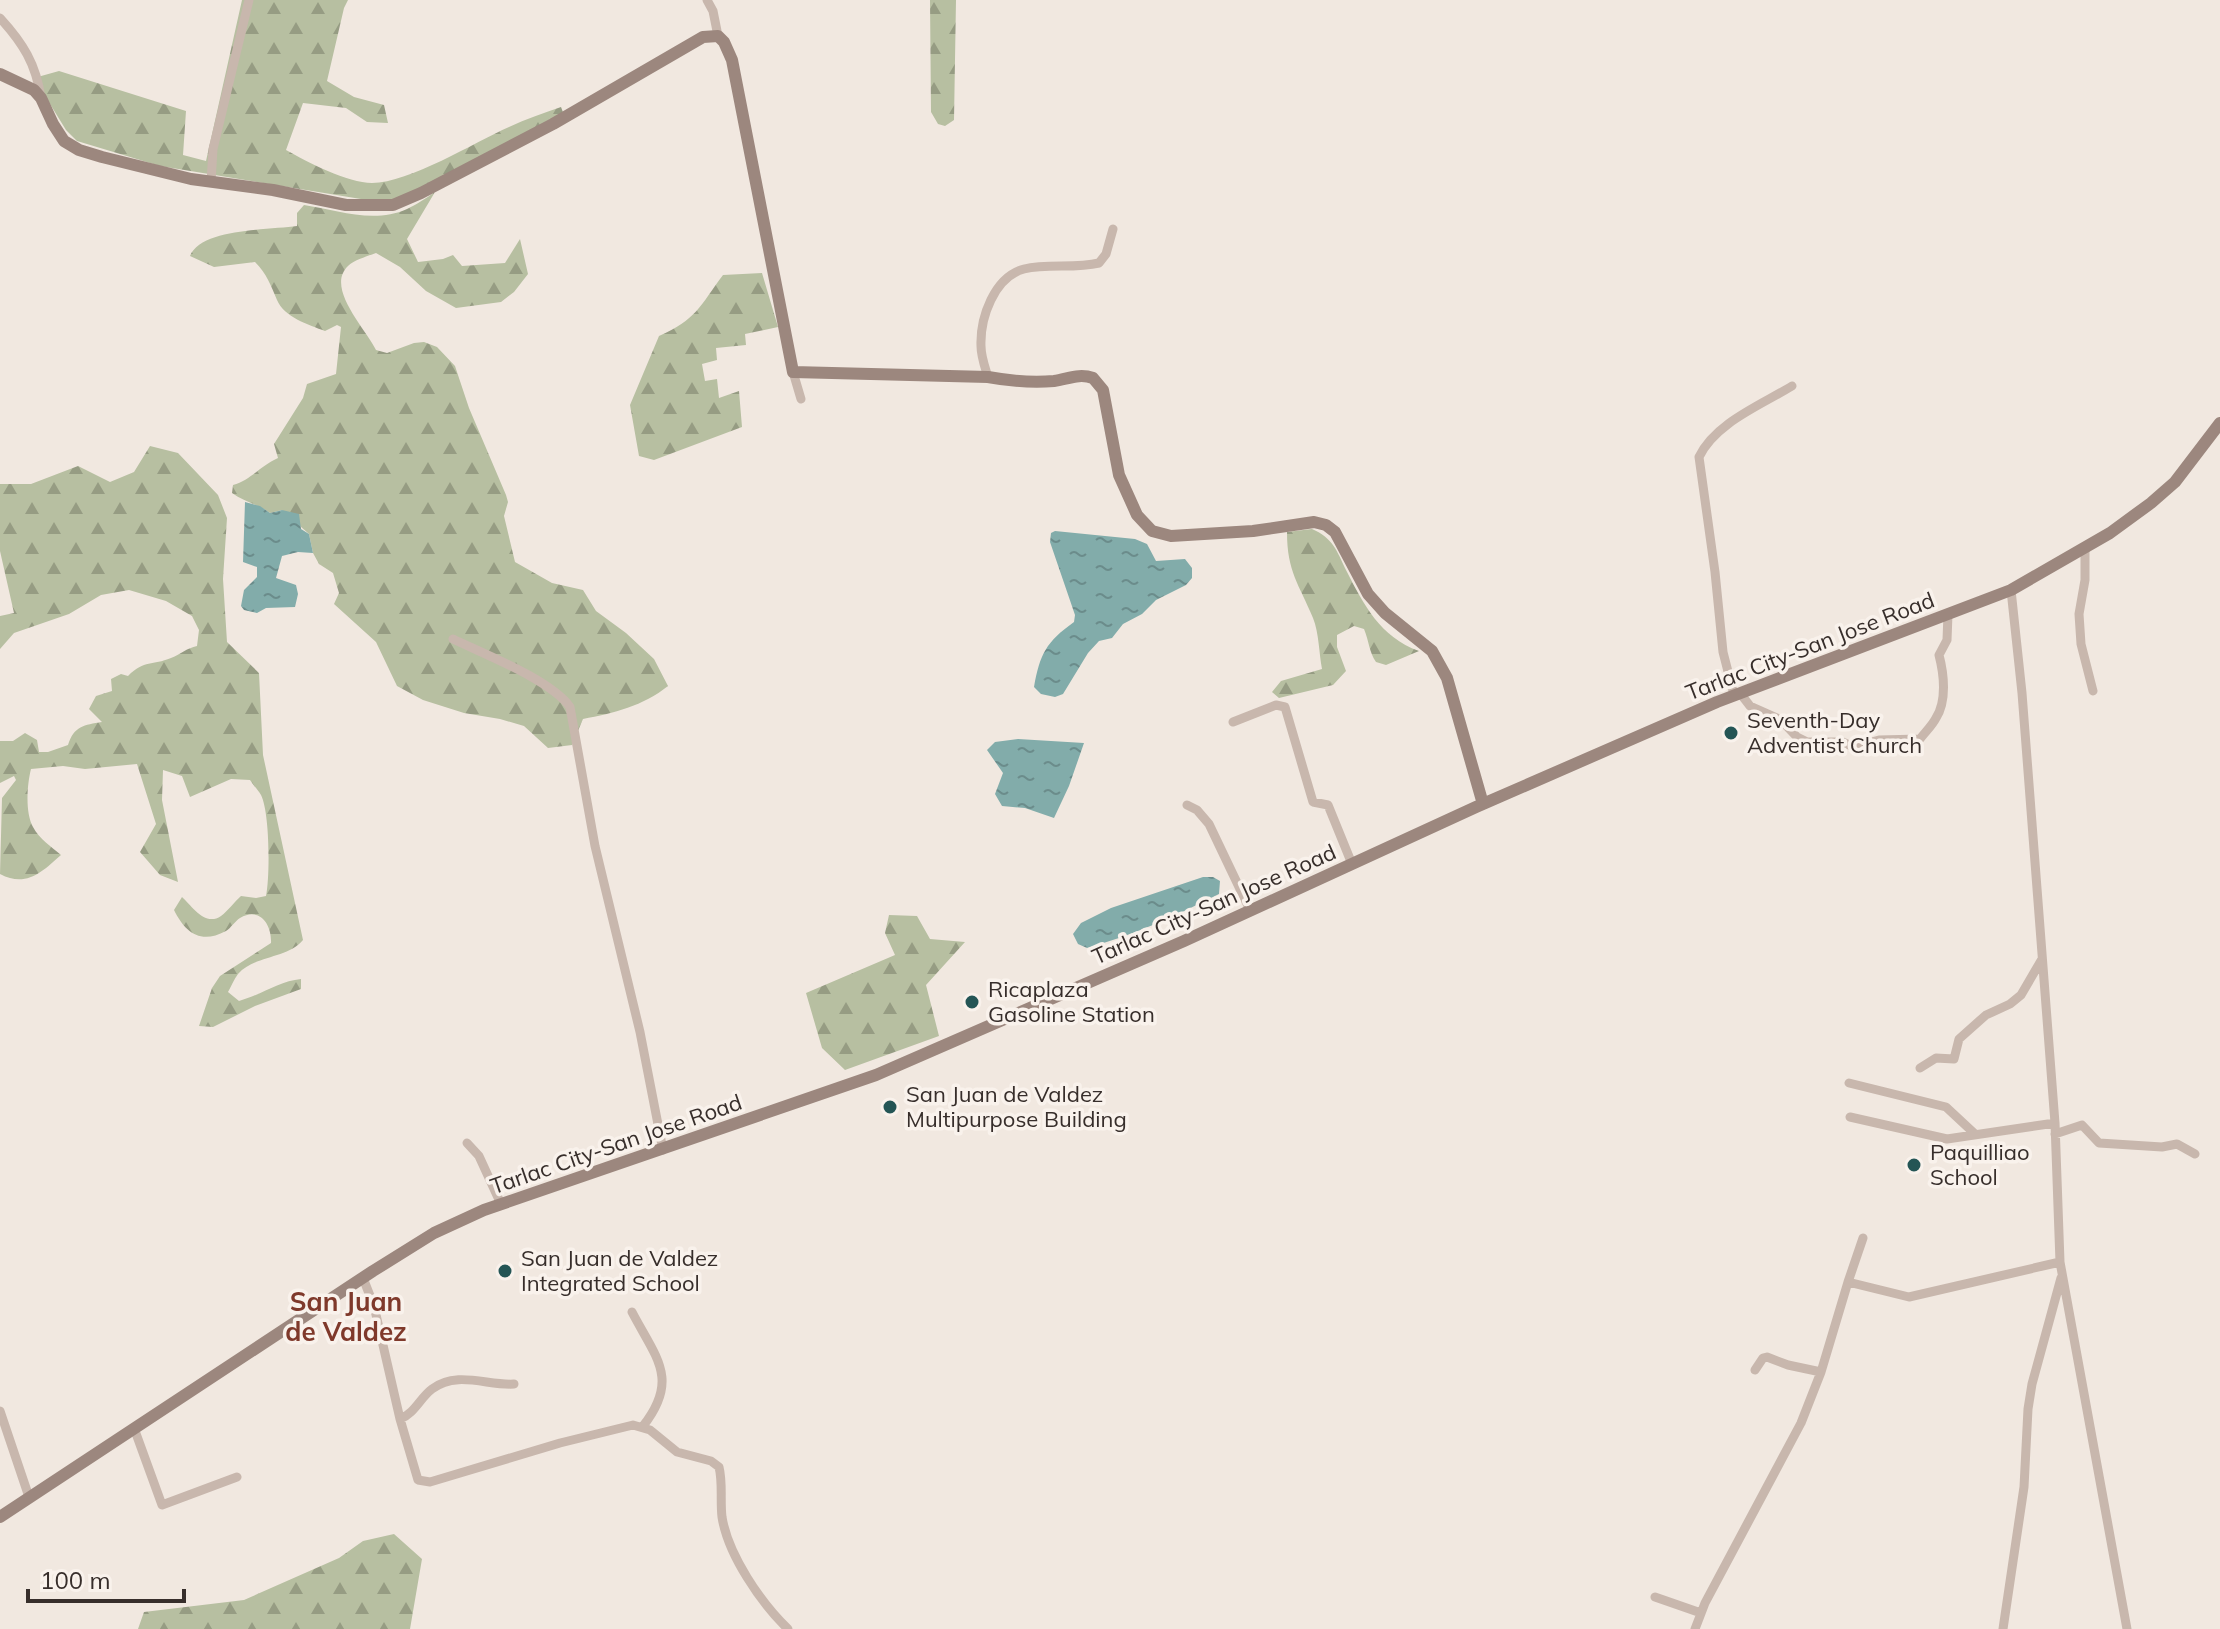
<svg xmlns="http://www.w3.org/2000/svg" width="2220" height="1629" viewBox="0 0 2220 1629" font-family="Mulish,sans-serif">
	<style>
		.forest { fill: url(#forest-firs) }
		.water { fill: url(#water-ripples) }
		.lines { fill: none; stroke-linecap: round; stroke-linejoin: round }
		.street { stroke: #c8b7ad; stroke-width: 9 }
		.secondary { stroke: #9c877e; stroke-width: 12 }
		.poi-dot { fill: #245555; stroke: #f9f2ec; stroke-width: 3 }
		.labels { text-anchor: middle; stroke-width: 7; stroke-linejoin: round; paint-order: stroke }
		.street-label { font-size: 22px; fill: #372e2b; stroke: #f9f2ec }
		.poi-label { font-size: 22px; fill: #372e2b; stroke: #f9f2ec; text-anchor: start }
		.quarter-label { font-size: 26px; font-weight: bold; fill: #7f392b; stroke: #f9f2ec }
	</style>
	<defs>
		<pattern id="forest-firs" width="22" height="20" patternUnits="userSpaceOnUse" patternTransform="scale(2)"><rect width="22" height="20" fill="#b7bfa1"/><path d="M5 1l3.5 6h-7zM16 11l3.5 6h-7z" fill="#969c83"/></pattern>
		<pattern id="water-ripples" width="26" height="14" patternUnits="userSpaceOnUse" patternTransform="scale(2)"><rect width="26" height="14" fill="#82acaa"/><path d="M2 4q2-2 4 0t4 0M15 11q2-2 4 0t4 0" fill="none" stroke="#6b8c8b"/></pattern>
	</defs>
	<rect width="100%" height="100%" fill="#f1e8e0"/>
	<!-- forest -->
	<path class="forest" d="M 242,0 L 348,0 L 344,8 L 327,81 L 354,97 L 384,105 L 388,123 L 367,122 L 346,108 L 303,103 L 286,150 C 307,162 348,183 372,183 C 409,183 475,142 509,127 C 526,119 544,113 561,107 L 564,115 L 401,198 L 384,201 L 367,200 L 160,166 L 77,141 L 66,130 L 34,78 L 59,71 L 186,111 L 183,155 L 206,161 Z
		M 930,0 L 956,0 L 954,120 L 945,126 L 938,124 L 931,112 Z
		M 435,192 L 407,239 L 418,262 L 443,259 L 453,255 L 462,266 L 505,263 L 520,239 L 528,274 L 514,292 L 501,302 L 456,308 L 426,291 L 400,267 L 376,253 C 368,256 354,260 348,266 C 325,288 366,329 376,350 L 387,353 L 414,343 L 424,342 L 437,347 L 455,366 L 469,408 L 506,495 L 508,502 L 504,516 L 515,562 L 552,583 L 583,590 L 596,611 L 626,633 L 654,659 L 668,686 C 643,706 614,713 583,719 L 572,745 L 548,748 L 524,726 L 500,719 L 464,713 L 423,700 L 397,686 L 376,642 L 334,604 L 339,593 L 333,573 L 319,564 L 313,553 L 309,534 L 282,510 L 270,513 C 258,504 244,502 232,493 L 233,485 C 251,480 260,466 278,458 L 274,444 L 303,398 L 307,384 L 336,374 L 341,327 L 337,325 L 325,331 C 309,325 284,317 277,300 C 271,286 267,274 255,262 L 214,267 L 190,256 C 201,228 270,230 297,226 L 297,213 L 304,205 C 336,210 374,224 407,209 C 416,205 426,198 435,192 Z
		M 762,273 L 778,327 L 745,334 L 746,345 L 716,348 L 717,360 L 702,364 L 705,381 L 717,379 L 719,398 L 739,391 L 742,427 L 654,460 L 639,456 L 630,405 L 659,336 C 696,320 700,306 723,275 Z
		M 150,446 L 178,453 L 218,495 L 227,518 L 223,579 L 227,642 L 259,673 L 263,755 L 303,940 C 287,959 255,955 238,974 C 234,979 231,987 228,992 L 239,1001 C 261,995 279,981 301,979 L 301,989 L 255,1006 L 213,1027 L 199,1026 L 212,988 L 220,976 L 271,943 C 272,925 260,906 240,918 C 235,921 231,928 226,931 C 200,945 185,932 174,910 L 182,897 C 192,906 205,927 221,916 C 228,911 234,902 241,896 L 256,898 L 266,896 C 270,877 270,813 261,795 C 258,790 253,785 250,780 L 231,779 L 190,797 L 182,776 L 163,770 L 162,800 L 178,882 L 160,875 L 140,852 L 156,824 L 137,764 L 85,769 L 63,766 L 31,769 C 27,785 25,812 33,827 C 39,839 52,847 61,855 C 42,872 26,888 0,874 L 2,798 L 16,780 L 14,776 L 0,783 L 0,741 L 13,741 L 25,733 L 37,740 L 39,752 L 48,752 L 68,745 C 74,726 84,725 102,722 L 89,709 L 96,696 L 112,691 L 111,679 L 121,674 L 128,676 C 145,659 152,666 171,658 C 181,654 187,648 197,646 L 199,630 L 192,616 L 166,601 L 129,590 L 101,595 L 69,614 L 14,633 L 0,649 L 0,616 L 14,613 L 0,551 L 0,484 L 31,484 L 78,466 L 110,482 L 134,472 Z
		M 1312,529 C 1333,538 1337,551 1346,570 C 1364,605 1380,637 1419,651 L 1386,665 L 1376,662 C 1369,652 1369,641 1364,629 L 1354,626 L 1337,635 L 1337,647 L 1346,671 L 1333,685 L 1279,698 L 1272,692 L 1281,681 L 1322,669 C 1319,653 1319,633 1313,618 C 1299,584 1287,572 1287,532 Z
		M 889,915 L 917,916 L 930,939 L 965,942 L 926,985 L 939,1036 L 845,1070 L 822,1048 L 806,993 L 895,955 L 885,933 Z
		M 394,1534 L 422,1559 L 410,1629 L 138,1629 L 144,1612 L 244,1600 L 339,1558 L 363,1541 Z"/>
	<!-- water -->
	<path class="water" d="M 245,502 L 260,506 L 270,513 L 282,510 L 299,514 L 301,529 L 309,534 L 313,553 L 298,552 L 282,556 L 276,578 L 296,585 L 298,594 L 295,607 L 266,608 L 257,613 L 244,610 L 241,606 L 244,590 L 257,577 L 257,567 L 243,562 Z
		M 1055,531 L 1135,539 L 1147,544 L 1156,561 L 1185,559 L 1192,568 L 1192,578 L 1186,585 L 1156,600 L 1142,614 L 1123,624 L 1112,638 L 1099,641 L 1088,653 L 1063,694 L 1055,697 L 1041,694 L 1034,687 C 1040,654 1046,642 1074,622 L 1075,615 L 1050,542 L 1051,533 Z
		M 1018,739 L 1084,743 L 1069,786 L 1054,818 L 1025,808 L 1002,806 L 995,794 L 1003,773 L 987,750 L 995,742 Z
		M 1203,877 L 1213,877 L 1220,881 L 1219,894 C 1175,916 1134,935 1087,948 L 1078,944 L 1073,934 L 1081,923 L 1111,908 Z"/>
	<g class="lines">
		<!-- street -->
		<path class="street" d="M 707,0 L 713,11 L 718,36
			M 0,18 C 23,43 36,64 41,98
			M 211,182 L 213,149 L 249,0
			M 793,372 L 801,399
			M 988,377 C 985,367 981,357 981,346 C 980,318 994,277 1024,269 C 1048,263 1074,269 1099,263 L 1106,254 L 1113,229
			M 2085,549 L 2085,580 L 2079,614 L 2081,644 L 2093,691
			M 453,639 C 484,654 551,680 570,707 L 595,846 L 640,1032 L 663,1150
			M 1740,693 L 1750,706 L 1781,720 L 1797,737 L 1807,742 L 1843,742 L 1853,747 L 1879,740 L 1920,739 C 1925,732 1932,726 1936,718 C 1947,701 1944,674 1939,655 L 1947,640 L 1948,614
			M 1734,695 L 1723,652 L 1715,572 L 1699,457 C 1715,423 1761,405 1792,386
			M 1233,722 L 1276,705 L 1285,707 L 1313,802 L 1328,805 L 1352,864
			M 1187,805 L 1197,810 L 1209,824 L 1250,910
			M 1920,1068 L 1936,1058 L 1954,1059 L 1959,1039 L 1986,1015 L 2010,1004 L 2021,995 L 2042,959
			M 1849,1083 L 1946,1107 L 1975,1134
			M 1850,1117 L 1947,1139 L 2055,1123
			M 2055,1134 L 2082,1125 L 2099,1143 L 2162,1147 L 2177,1144 L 2195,1154
			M 467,1143 L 479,1156 L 501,1204
			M 2060,1262 L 2127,1629
			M 363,1278 L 374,1306 L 400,1419 L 418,1480 L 430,1482 L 560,1443 L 633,1425 L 650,1430 L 677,1452 L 711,1461 L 719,1467 C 723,1483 720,1500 722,1517 C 728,1555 761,1603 788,1629
			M 1848,1282 L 1863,1238
			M 632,1312 C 656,1358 680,1379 643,1426
			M 1755,1370 L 1763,1358 L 1767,1357 L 1788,1365 L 1821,1372
			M 0,1411 L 29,1497
			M 400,1419 C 415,1413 420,1398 432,1389 C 457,1370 488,1386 514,1384
			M 134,1428 L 162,1505 L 237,1477
			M 1655,1597 L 1701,1613
			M 1695,1629 L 1705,1603 L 1801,1423 L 1821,1372 L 1848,1282 L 1909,1297 L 2060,1262 L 2055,1123 L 2022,693 L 2011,590
			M 2003,1629 L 2024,1487 L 2028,1409 L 2032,1384 L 2061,1278"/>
		<!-- secondary -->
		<path class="secondary" d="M 0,74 L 34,90 L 41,98 L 53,124 L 64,141 L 79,150 L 102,157 L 191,179 L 273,190 L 346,205 L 393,205 L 421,193 L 553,124 L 703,37 L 718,36 L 724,42 L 732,60 L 793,372 L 988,377 C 1010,381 1031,383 1054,381 C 1068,379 1079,373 1093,378 L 1103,390 L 1119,475 L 1137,515 L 1152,531 L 1171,536 L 1253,531 L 1314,522 L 1326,525 L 1335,532 L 1368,594 L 1385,613 L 1432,651 L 1447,678 L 1483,804
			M 0,1517 L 373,1271 L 434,1233 L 484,1210 L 876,1075 L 1184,941 L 1476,807 L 1717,702 L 2011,590 L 2110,533 L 2151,503 L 2175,482 L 2220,423"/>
	</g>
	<!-- markers -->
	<g class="poi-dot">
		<circle cx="1731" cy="733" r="8"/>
		<circle cx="972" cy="1002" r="8"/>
		<circle cx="890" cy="1107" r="8"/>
		<circle cx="1914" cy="1165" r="8"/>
		<circle cx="505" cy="1271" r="8"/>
	</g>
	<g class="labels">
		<!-- street labels -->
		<g class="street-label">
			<text transform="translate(1810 646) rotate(-21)" y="8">Tarlac City-San Jose Road</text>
			<text transform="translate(1214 904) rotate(-24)" y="8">Tarlac City-San Jose Road</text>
			<text transform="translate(616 1144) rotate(-19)" y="8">Tarlac City-San Jose Road</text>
		</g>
		<!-- poi labels -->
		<g class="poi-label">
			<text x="1747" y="728">Seventh-Day<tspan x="1747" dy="25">Adventist Church</tspan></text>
			<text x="988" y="997">Ricaplaza<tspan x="988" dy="25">Gasoline Station</tspan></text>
			<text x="906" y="1102">San Juan de Valdez<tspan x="906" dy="25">Multipurpose Building</tspan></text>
			<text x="1930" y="1160">Paquilliao<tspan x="1930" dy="25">School</tspan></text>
			<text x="521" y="1266">San Juan de Valdez<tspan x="521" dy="25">Integrated School</tspan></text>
		</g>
		<!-- quarter labels -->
		<g class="quarter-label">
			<text x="346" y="1311">San Juan<tspan x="346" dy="30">de Valdez</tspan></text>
		</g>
	</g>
	<!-- scale -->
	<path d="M28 1589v12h156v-12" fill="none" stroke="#372e2b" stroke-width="4"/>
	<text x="40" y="1589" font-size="24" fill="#372e2b" stroke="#f9f2ec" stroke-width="6" paint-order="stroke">100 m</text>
</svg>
